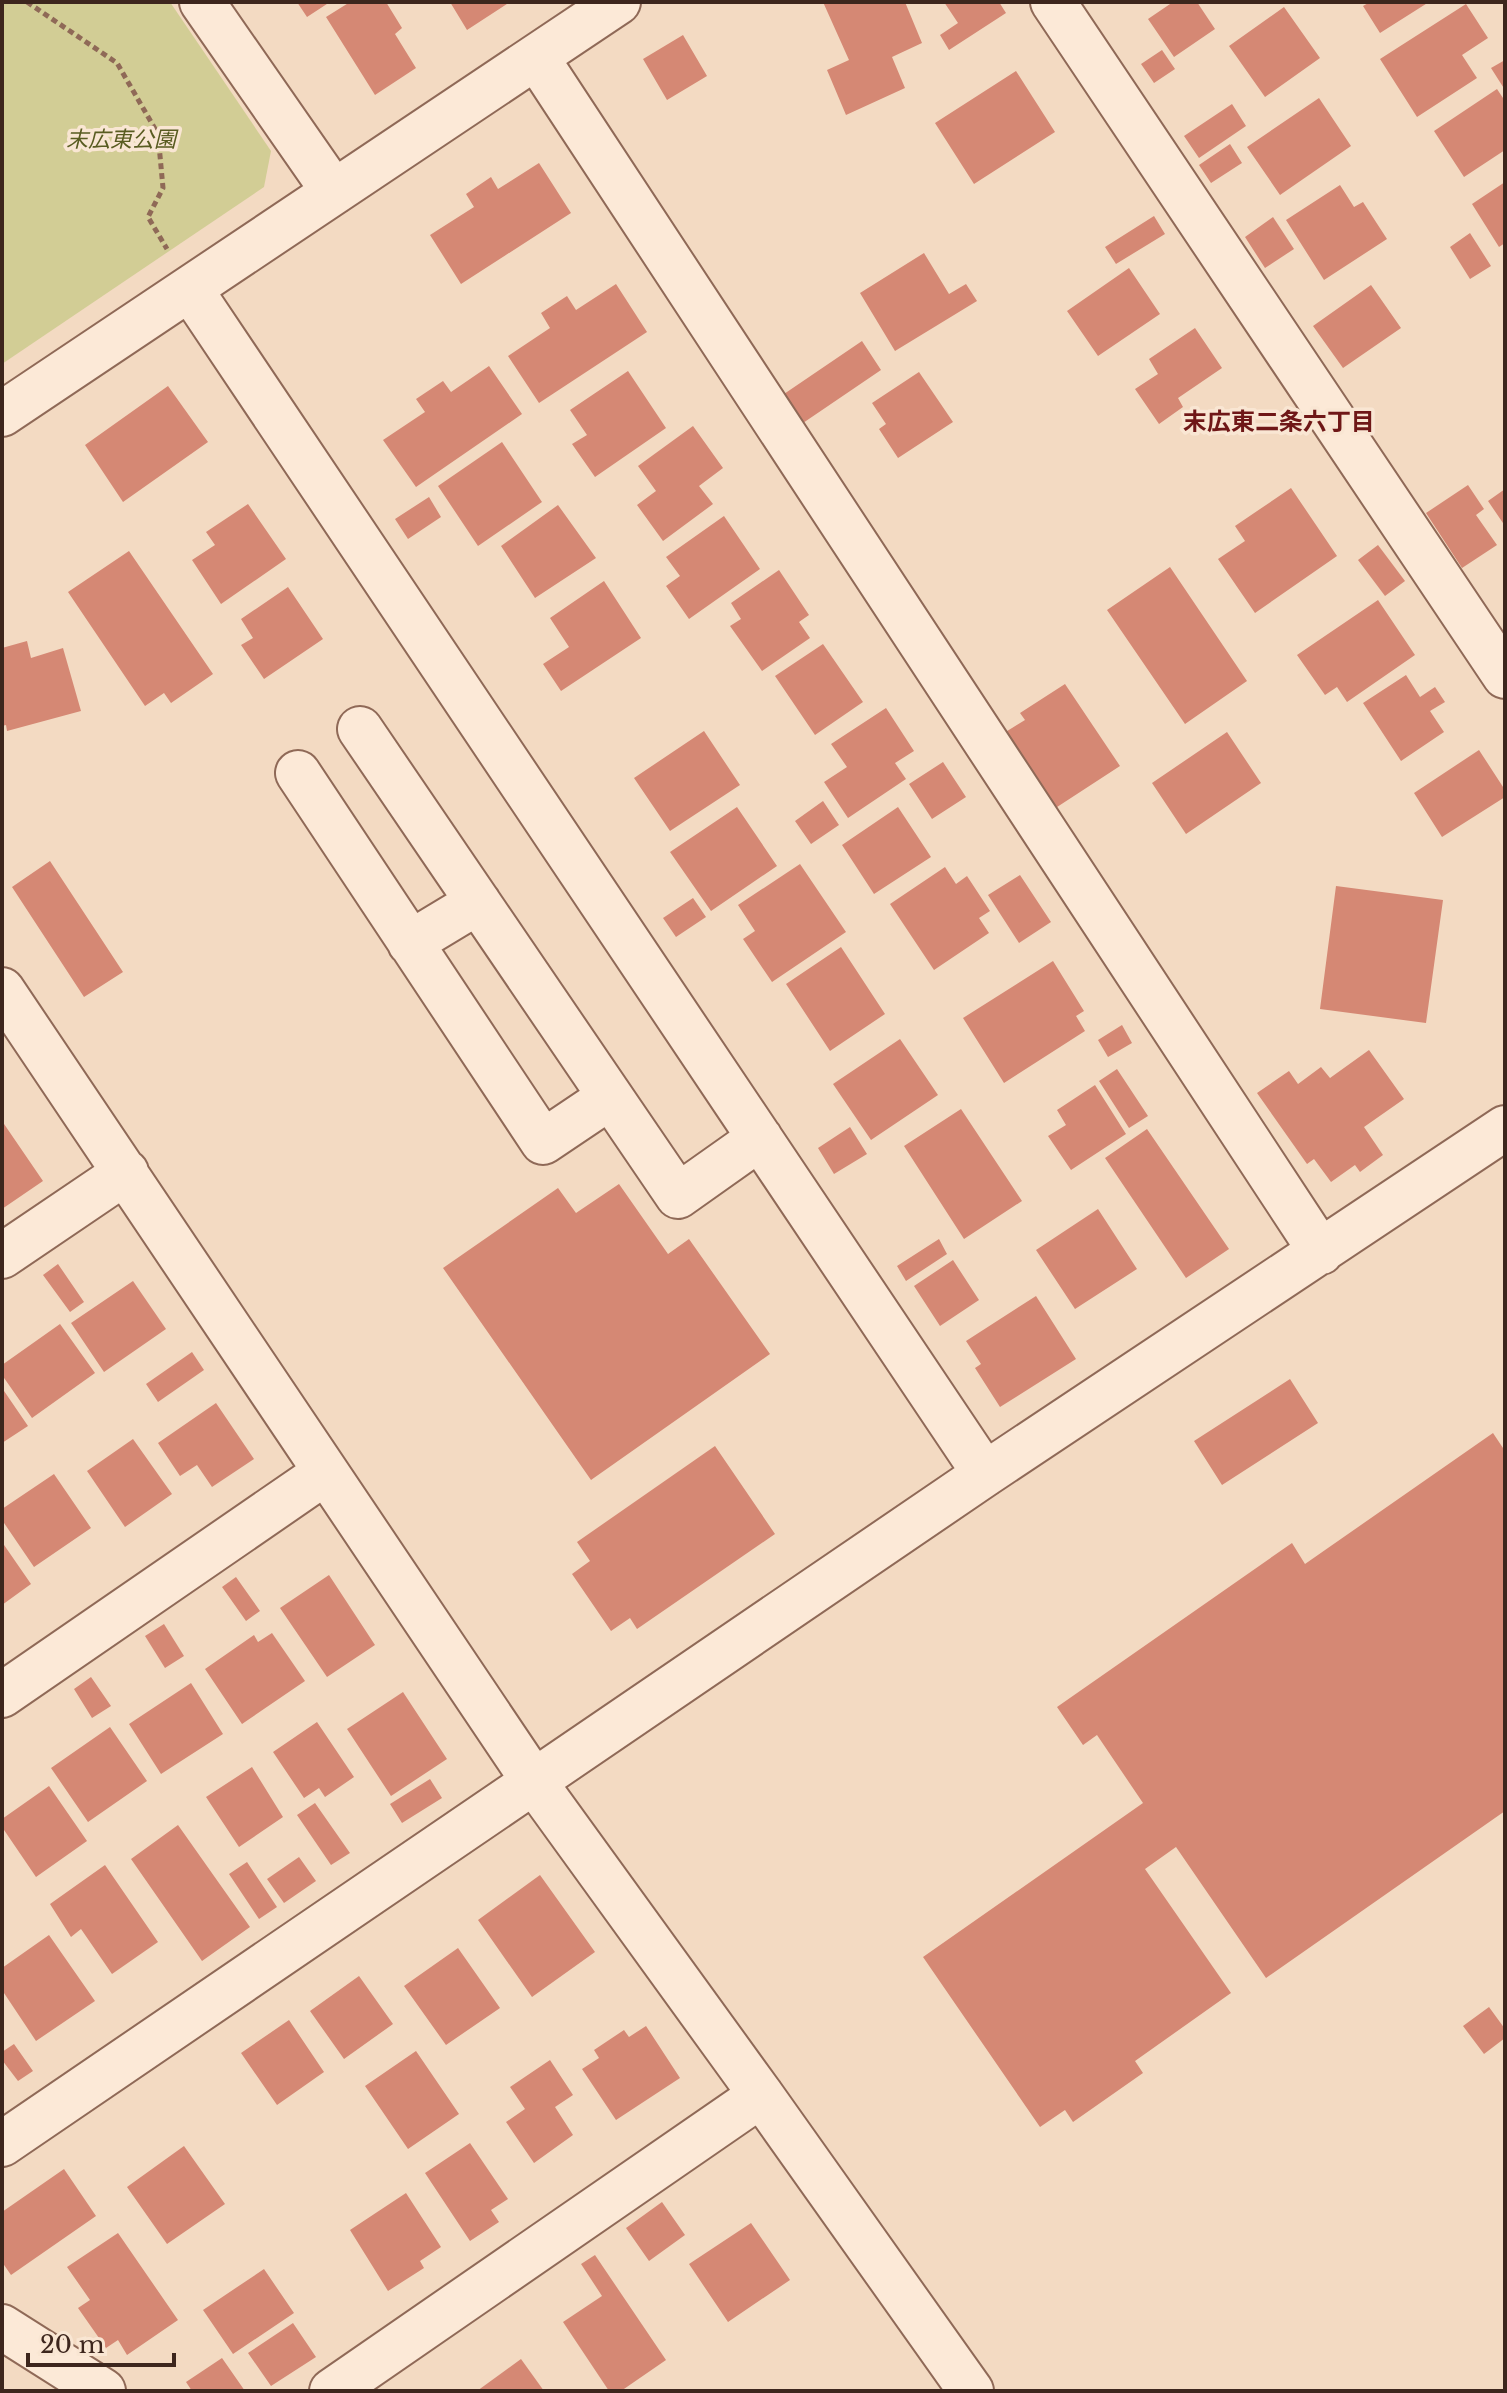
<svg xmlns="http://www.w3.org/2000/svg" width="1507" height="2393" viewBox="0 0 1507 2393" font-family="'Libre Baskerville','Noto Sans JP',serif">
	<style>
		.green { fill: #d2cd95 }
		.building { fill: #d58874 }
		.lines { fill: none; stroke-linecap: round; stroke-linejoin: round }
		.minor-casing { stroke: #8f6957; stroke-width: 48 }
		.path { stroke: #8f6957; stroke-width: 5; stroke-dasharray: 6 4; stroke-linecap: butt }
		.minor { stroke: #fce9d7; stroke-width: 44 }
		.labels { text-anchor: middle; stroke-width: 7; stroke-linejoin: round; paint-order: stroke }
		.park-label { font-size: 22px; font-style: italic; fill: #595c21; stroke: #f9e6d3 }
		.neighbourhood-label { font-size: 24px; font-weight: bold; fill: #6f1717; stroke: #f9e6d3 }
	</style>
	<rect width="100%" height="100%" fill="#f3dac2"/>
	<!-- green -->
	<path class="green" d="M 2,2 L 170,2 L 271,151 L 264,187 L 2,364 Z"/>
	<!-- building -->
	<path class="building" d="M 297,2 L 330,2 L 307,17 Z
		M 350,2 L 386,2 L 402,28 L 395,34 L 416,68 L 375,95 L 326,17 Z
		M 450,2 L 510,2 L 467,30 Z
		M 823,2 L 905,2 L 922,43 L 892,57 L 905,88 L 846,115 L 827,70 L 849,60 Z
		M 944,2 L 999,2 L 1006,13 L 949,50 L 940,35 L 958,23 Z
		M 1173,2 L 1197,2 L 1215,29 L 1174,57 L 1148,19 Z
		M 1370,2 L 1429,2 L 1380,33 L 1363,6 Z
		M 1466,4 L 1488,38 L 1462,55 L 1477,78 L 1417,117 L 1380,59 Z
		M 1284,7 L 1320,58 L 1265,97 L 1229,46 Z
		M 683,35 L 707,76 L 667,100 L 643,59 Z
		M 1162,50 L 1175,69 L 1154,83 L 1141,64 Z
		M 1505,60 L 1505,90 L 1491,68 Z
		M 1016,71 L 1055,132 L 974,184 L 935,123 Z
		M 1497,89 L 1505,101 L 1505,150 L 1464,177 L 1434,131 Z
		M 1319,98 L 1351,146 L 1280,195 L 1247,147 Z
		M 1232,104 L 1246,126 L 1199,158 L 1184,136 Z
		M 1230,144 L 1242,163 L 1211,183 L 1199,165 Z
		M 539,163 L 571,213 L 461,284 L 430,235 L 474,207 L 466,194 L 491,177 L 498,189 Z
		M 1505,182 L 1505,243 L 1499,247 L 1472,204 Z
		M 1340,185 L 1354,207 L 1363,202 L 1387,239 L 1324,280 L 1286,220 Z
		M 1154,216 L 1165,234 L 1116,264 L 1105,247 Z
		M 1273,217 L 1294,249 L 1265,268 L 1245,237 Z
		M 1470,233 L 1491,266 L 1470,279 L 1450,247 Z
		M 924,253 L 949,294 L 966,284 L 977,301 L 895,351 L 860,293 Z
		M 1129,268 L 1160,314 L 1098,356 L 1067,311 Z
		M 616,284 L 647,332 L 539,403 L 508,356 L 550,328 L 541,313 L 567,296 L 576,310 Z
		M 1371,285 L 1401,328 L 1343,368 L 1313,326 Z
		M 1195,328 L 1222,368 L 1178,398 L 1183,407 L 1159,424 L 1135,389 L 1158,374 L 1149,359 Z
		M 862,341 L 881,370 L 803,423 L 784,394 Z
		M 489,366 L 522,414 L 416,487 L 383,440 L 425,412 L 416,399 L 443,381 L 451,392 Z
		M 628,371 L 666,428 L 595,477 L 572,444 L 587,435 L 570,410 Z
		M 919,372 L 953,422 L 898,458 L 879,429 L 886,424 L 872,403 Z
		M 168,386 L 208,442 L 123,502 L 85,445 Z
		M 693,426 L 723,468 L 699,486 L 713,504 L 663,541 L 637,505 L 656,491 L 638,466 Z
		M 502,442 L 542,502 L 478,546 L 438,486 Z
		M 1468,485 L 1484,509 L 1476,515 L 1497,545 L 1462,568 L 1426,513 Z
		M 1291,488 L 1337,556 L 1255,613 L 1218,559 L 1245,541 L 1235,526 Z
		M 1505,489 L 1505,526 L 1488,501 Z
		M 429,497 L 441,517 L 408,539 L 395,519 Z
		M 248,504 L 286,559 L 221,604 L 192,560 L 215,545 L 206,532 Z
		M 558,505 L 596,558 L 535,598 L 501,546 Z
		M 724,516 L 760,569 L 689,619 L 666,586 L 680,576 L 666,557 Z
		M 1378,545 L 1405,581 L 1385,596 L 1358,560 Z
		M 129,551 L 213,674 L 171,703 L 164,693 L 145,706 L 68,592 Z
		M 1170,567 L 1247,681 L 1185,724 L 1107,610 Z
		M 779,570 L 809,615 L 799,622 L 810,638 L 762,671 L 730,626 L 741,619 L 731,603 Z
		M 604,581 L 641,638 L 561,691 L 543,664 L 569,647 L 550,618 Z
		M 288,587 L 323,639 L 264,679 L 241,645 L 253,638 L 241,619 Z
		M 1378,600 L 1415,655 L 1347,702 L 1337,687 L 1325,695 L 1297,655 Z
		M 27,641 L 31,658 L 63,648 L 81,711 L 7,731 L 6,725 L 2,726 L 2,648 Z
		M 823,644 L 863,702 L 815,735 L 775,676 Z
		M 1406,675 L 1420,697 L 1435,687 L 1445,702 L 1430,711 L 1444,732 L 1401,761 L 1363,703 Z
		M 1065,684 L 1120,766 L 1054,809 L 1004,733 L 1025,720 L 1020,713 Z
		M 886,708 L 914,751 L 895,763 L 906,779 L 848,818 L 824,782 L 847,767 L 831,744 Z
		M 704,731 L 740,785 L 670,831 L 634,778 Z
		M 1227,732 L 1261,783 L 1186,834 L 1152,783 Z
		M 1479,750 L 1505,790 L 1505,797 L 1442,837 L 1414,793 Z
		M 943,762 L 966,797 L 932,819 L 909,784 Z
		M 823,801 L 839,825 L 811,844 L 795,821 Z
		M 737,807 L 777,866 L 711,911 L 670,852 Z
		M 898,807 L 931,857 L 874,894 L 842,845 Z
		M 50,861 L 123,972 L 84,997 L 12,887 Z
		M 800,864 L 846,932 L 772,982 L 743,939 L 755,931 L 738,905 Z
		M 945,867 L 956,884 L 967,876 L 990,911 L 979,918 L 989,933 L 934,970 L 890,904 Z
		M 1020,875 L 1051,922 L 1019,943 L 988,895 Z
		M 1336,886 L 1443,900 L 1426,1023 L 1320,1009 Z
		M 693,898 L 706,917 L 676,937 L 663,918 Z
		M 841,947 L 885,1014 L 830,1051 L 786,984 Z
		M 1053,961 L 1084,1011 L 1076,1016 L 1085,1031 L 1004,1083 L 963,1018 Z
		M 1122,1025 L 1132,1043 L 1108,1057 L 1098,1040 Z
		M 900,1039 L 938,1095 L 871,1140 L 833,1084 Z
		M 1369,1050 L 1404,1099 L 1364,1127 L 1383,1155 L 1360,1172 L 1355,1165 L 1331,1182 L 1314,1159 L 1307,1164 L 1257,1093 L 1289,1071 L 1298,1084 L 1321,1067 L 1330,1078 Z
		M 1117,1069 L 1148,1116 L 1129,1128 L 1099,1081 Z
		M 1095,1085 L 1126,1134 L 1071,1170 L 1048,1136 L 1066,1125 L 1057,1110 Z
		M 961,1109 L 1022,1201 L 964,1239 L 904,1146 Z
		M 2,1121 L 43,1181 L 2,1209 Z
		M 850,1127 L 867,1154 L 834,1174 L 818,1148 Z
		M 1147,1129 L 1229,1249 L 1186,1278 L 1105,1158 Z
		M 619,1184 L 668,1254 L 689,1239 L 770,1354 L 591,1480 L 443,1268 L 558,1188 L 576,1213 Z
		M 1098,1209 L 1137,1269 L 1075,1309 L 1036,1250 Z
		M 939,1239 L 947,1254 L 906,1281 L 897,1266 Z
		M 953,1260 L 979,1300 L 940,1326 L 914,1286 Z
		M 58,1264 L 84,1302 L 70,1312 L 43,1275 Z
		M 133,1281 L 166,1329 L 104,1372 L 71,1323 Z
		M 1036,1296 L 1076,1359 L 1000,1407 L 975,1368 L 981,1364 L 966,1341 Z
		M 60,1324 L 95,1373 L 32,1418 L 2,1375 L 2,1365 Z
		M 192,1352 L 204,1370 L 158,1402 L 146,1384 Z
		M 1290,1379 L 1318,1423 L 1222,1485 L 1194,1441 Z
		M 2,1388 L 28,1426 L 2,1443 Z
		M 216,1403 L 254,1459 L 212,1487 L 197,1465 L 180,1476 L 158,1443 Z
		M 1493,1433 L 1505,1451 L 1505,1811 L 1266,1978 L 1176,1847 L 1145,1869 L 1231,1993 L 1135,2061 L 1143,2073 L 1073,2122 L 1065,2110 L 1040,2127 L 923,1957 L 1143,1803 L 1097,1735 L 1083,1745 L 1057,1707 L 1292,1543 L 1305,1564 Z
		M 133,1439 L 172,1494 L 125,1527 L 87,1471 Z
		M 715,1446 L 775,1534 L 637,1629 L 630,1618 L 611,1631 L 572,1574 L 590,1561 L 577,1542 Z
		M 54,1474 L 91,1528 L 34,1567 L 2,1520 L 2,1509 Z
		M 2,1542 L 31,1584 L 2,1605 Z
		M 329,1575 L 375,1645 L 327,1677 L 280,1608 Z
		M 236,1577 L 260,1611 L 246,1621 L 222,1587 Z
		M 164,1624 L 184,1656 L 165,1668 L 145,1636 Z
		M 272,1633 L 305,1681 L 242,1724 L 205,1669 L 254,1635 L 258,1642 Z
		M 91,1677 L 111,1706 L 92,1718 L 74,1689 Z
		M 191,1683 L 223,1734 L 161,1774 L 129,1724 Z
		M 403,1692 L 447,1759 L 391,1796 L 347,1729 Z
		M 317,1722 L 354,1777 L 325,1797 L 319,1788 L 304,1798 L 273,1752 Z
		M 110,1727 L 147,1781 L 88,1822 L 51,1768 Z
		M 252,1767 L 283,1817 L 239,1847 L 206,1797 Z
		M 430,1779 L 442,1798 L 402,1823 L 390,1804 Z
		M 49,1786 L 87,1841 L 36,1877 L 2,1827 L 2,1819 Z
		M 315,1803 L 350,1853 L 331,1865 L 297,1815 Z
		M 178,1825 L 250,1927 L 202,1961 L 131,1859 Z
		M 299,1857 L 316,1881 L 284,1903 L 267,1879 Z
		M 247,1862 L 277,1907 L 259,1919 L 229,1874 Z
		M 105,1865 L 158,1942 L 112,1974 L 81,1929 L 71,1937 L 50,1904 Z
		M 540,1875 L 595,1952 L 532,1997 L 478,1920 Z
		M 49,1935 L 95,2001 L 36,2041 L 2,1990 L 2,1968 Z
		M 458,1948 L 500,2008 L 446,2045 L 404,1986 Z
		M 359,1976 L 393,2024 L 344,2059 L 310,2011 Z
		M 1489,2007 L 1505,2029 L 1505,2038 L 1484,2054 L 1463,2026 Z
		M 289,2020 L 324,2072 L 277,2105 L 241,2053 Z
		M 646,2026 L 680,2078 L 616,2120 L 582,2069 L 599,2058 L 594,2050 L 624,2030 L 629,2037 Z
		M 14,2044 L 33,2071 L 18,2081 L 2,2060 L 2,2052 Z
		M 416,2051 L 459,2114 L 408,2149 L 365,2086 Z
		M 550,2060 L 573,2095 L 555,2107 L 573,2135 L 534,2163 L 506,2122 L 525,2109 L 510,2087 Z
		M 470,2143 L 508,2199 L 491,2210 L 499,2222 L 470,2241 L 425,2173 Z
		M 184,2146 L 225,2204 L 167,2244 L 127,2187 Z
		M 64,2169 L 96,2216 L 11,2275 L 2,2262 L 2,2212 Z
		M 406,2193 L 441,2247 L 420,2261 L 424,2268 L 388,2291 L 350,2230 Z
		M 662,2202 L 685,2235 L 649,2261 L 626,2228 Z
		M 751,2223 L 790,2280 L 728,2322 L 689,2264 Z
		M 118,2233 L 178,2320 L 127,2355 L 118,2340 L 106,2348 L 78,2308 L 90,2300 L 67,2267 Z
		M 595,2255 L 666,2360 L 621,2391 L 609,2391 L 563,2322 L 602,2296 L 581,2264 Z
		M 264,2269 L 294,2313 L 233,2354 L 203,2310 Z
		M 293,2323 L 316,2357 L 271,2386 L 248,2353 Z
		M 222,2358 L 245,2391 L 192,2391 L 186,2382 Z
		M 521,2359 L 544,2391 L 477,2391 Z"/>
	<g class="lines">
		<!-- minor casing -->
		<g class="minor-casing">
			<path id="minor" d="M 202,2 L 334,192
				M 1053,2 L 1505,676
				M 536,57 L 1321,1252
				M 190,289 L 985,1474
				M 2,414 L 618,2
				M 360,729 L 678,1196 L 760,1138
				M 298,773 L 543,1142 L 610,1097
				M 410,943 L 478,902
				M 2,990 L 535,1783 L 761,2095 L 971,2391
				M 2,1256 L 126,1172
				M 2,1695 L 326,1472
				M 2,2144 L 985,1474 L 1505,1128
				M 2,2327 L 103,2391
				M 332,2391 L 761,2095"/>
		</g>
		<!-- path -->
		<path class="path" d="M 27,2 L 117,63 L 158,134 L 163,188 L 148,217 L 167,249"/>
		<!-- minor -->
		<use href="#minor" class="minor"/>
	</g>
	<g class="labels">
		<!-- park labels -->
		<g class="park-label">
			<text x="121" y="147">末広東公園</text>
		</g>
		<!-- neighbourhood labels -->
		<g class="neighbourhood-label">
			<text x="1279" y="430">末広東二条六丁目</text>
		</g>
	</g>
	<!-- border -->
	<rect width="1507" height="2393" fill="none" stroke="#3d261d" stroke-width="8"/>
	<!-- scale -->
	<path d="M28 2353v12h146v-12" fill="none" stroke="#3d261d" stroke-width="4"/>
	<text x="40" y="2353" font-size="24" fill="#3d261d" stroke="#f9e6d3" stroke-width="6" paint-order="stroke">20 m</text>
</svg>
